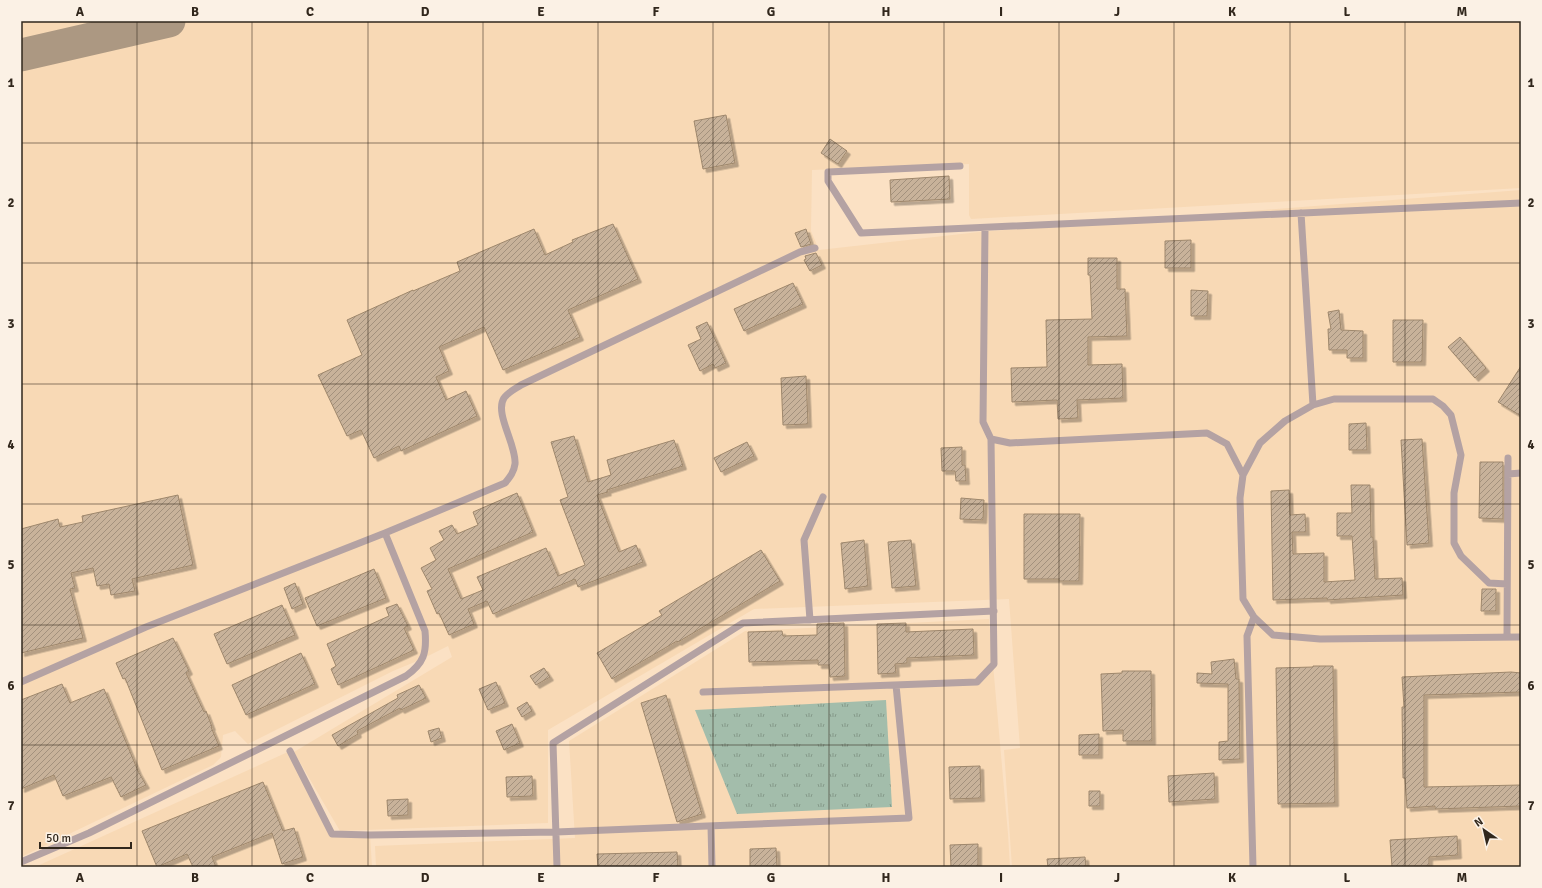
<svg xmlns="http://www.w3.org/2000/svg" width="1542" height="888" viewBox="0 0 1542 888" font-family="Signika,sans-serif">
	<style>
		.built { fill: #f8d9b5 }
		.grass { fill: url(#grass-tufts) }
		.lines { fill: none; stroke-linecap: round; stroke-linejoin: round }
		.taxiway { stroke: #ac9882; stroke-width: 33 }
		.building { fill: url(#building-hatch); stroke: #9e876c; filter: url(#shadow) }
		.service { stroke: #b4a2a3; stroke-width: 7 }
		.grid { fill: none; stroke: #31271c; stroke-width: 1; stroke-opacity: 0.55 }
		.neatline { fill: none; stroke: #31271c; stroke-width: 1.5 }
		.grid-label { font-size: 13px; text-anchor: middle; font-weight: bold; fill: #31271c }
	</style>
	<defs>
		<pattern id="grass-tufts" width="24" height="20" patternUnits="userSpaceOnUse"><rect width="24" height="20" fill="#a3bdab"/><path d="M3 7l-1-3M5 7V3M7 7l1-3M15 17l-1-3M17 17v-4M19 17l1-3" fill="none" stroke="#859a8a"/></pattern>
		<pattern id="building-hatch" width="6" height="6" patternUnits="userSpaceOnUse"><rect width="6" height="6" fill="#c8b29a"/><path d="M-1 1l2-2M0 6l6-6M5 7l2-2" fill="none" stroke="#a3917d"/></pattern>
		<filter id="shadow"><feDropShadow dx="3.5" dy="3.5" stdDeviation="0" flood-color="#0004"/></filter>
	</defs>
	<rect width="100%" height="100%" fill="#fbe1c4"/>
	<!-- built -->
	<path class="built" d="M 21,21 L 1521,21 L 1521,188 L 971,219 L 969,215 L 969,164 L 812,170 L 811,231 L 819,250 L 979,232 L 1521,190 L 1521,867 L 1012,867 L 1004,750 L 1020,748 L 1009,599 L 754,609 L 548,730 L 548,823 L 340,831 L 294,752 L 452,657 L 448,646 L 422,659 L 393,671 L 248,744 L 235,731 L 223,735 L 221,757 L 213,765 L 21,857 Z
		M 989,619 L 1008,834 L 1010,867 L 376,867 L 375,846 L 575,838 L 569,741 L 745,631 Z
		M 290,751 L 332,834 L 370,835 L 372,867 L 35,867 Z"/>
	<!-- grass -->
	<path class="grass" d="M 886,700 L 892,807 L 737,814 L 695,710 Z"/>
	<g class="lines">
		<!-- taxiway -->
		<path class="taxiway" d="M 21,55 L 169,21"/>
	</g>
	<!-- building -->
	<path class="building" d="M 726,115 L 735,163 L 703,169 L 694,121 Z
		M 830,139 L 847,151 L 838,164 L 821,153 Z
		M 949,176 L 950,199 L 891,202 L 890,180 Z
		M 613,224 L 638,279 L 568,310 L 580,337 L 503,370 L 484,327 L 439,347 L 449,371 L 436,377 L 446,400 L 466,391 L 477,416 L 401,451 L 399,446 L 374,458 L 361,430 L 347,436 L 318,375 L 362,355 L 347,320 L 413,290 L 413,291 L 460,271 L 457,262 L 534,229 L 545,255 L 573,242 L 572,240 Z
		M 806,229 L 811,244 L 801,247 L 795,233 Z
		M 1191,240 L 1191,268 L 1165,268 L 1165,241 Z
		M 816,253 L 822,265 L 810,271 L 804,260 L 806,259 L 805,256 Z
		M 1088,258 L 1117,258 L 1117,289 L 1125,289 L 1127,336 L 1088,337 L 1088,365 L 1122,364 L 1123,398 L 1077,400 L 1078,418 L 1058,419 L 1057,400 L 1012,402 L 1011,368 L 1047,367 L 1046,320 L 1092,319 L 1090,275 L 1088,275 Z
		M 793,283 L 803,304 L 744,331 L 734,309 Z
		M 1191,290 L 1208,291 L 1207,316 L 1191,316 Z
		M 1339,310 L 1341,330 L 1363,331 L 1363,358 L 1347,358 L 1347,350 L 1329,350 L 1328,329 L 1331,329 L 1328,312 Z
		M 1393,320 L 1423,320 L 1422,362 L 1393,362 Z
		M 707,322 L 726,363 L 715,368 L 713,364 L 700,371 L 688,345 L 701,339 L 696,327 Z
		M 1460,337 L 1486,368 L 1475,378 L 1448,347 Z
		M 1521,366 L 1521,416 L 1498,402 Z
		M 806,376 L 808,424 L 783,425 L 781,378 Z
		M 1366,423 L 1367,450 L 1349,450 L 1349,424 Z
		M 574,436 L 588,482 L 611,475 L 607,460 L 674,440 L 683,466 L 607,490 L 608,492 L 597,495 L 619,552 L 636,545 L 643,562 L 578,587 L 575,579 L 493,614 L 487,601 L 468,609 L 474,624 L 449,635 L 439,613 L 437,614 L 427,591 L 432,589 L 421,568 L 436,560 L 430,548 L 444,540 L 439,531 L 452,525 L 457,534 L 478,525 L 473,512 L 517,493 L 533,532 L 448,569 L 461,599 L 483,590 L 477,577 L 546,548 L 558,576 L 585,565 L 560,500 L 568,497 L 551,442 Z
		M 1422,439 L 1429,543 L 1407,545 L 1401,440 Z
		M 747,442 L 754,456 L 721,472 L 714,458 Z
		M 962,447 L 962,465 L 965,465 L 966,481 L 956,481 L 955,471 L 942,471 L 941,448 Z
		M 1480,462 L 1503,462 L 1503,519 L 1479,518 Z
		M 1351,485 L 1370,485 L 1371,537 L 1373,537 L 1375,579 L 1402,578 L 1403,595 L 1327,600 L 1327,598 L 1273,600 L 1271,491 L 1289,490 L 1290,515 L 1305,514 L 1306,532 L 1292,532 L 1293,554 L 1324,553 L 1324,582 L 1355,580 L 1352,536 L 1337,536 L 1337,513 L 1352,513 Z
		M 178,495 L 193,565 L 132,579 L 135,591 L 111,595 L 109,584 L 97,586 L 93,568 L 71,573 L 75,588 L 70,589 L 83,638 L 21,653 L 21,529 L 58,519 L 60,527 L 83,522 L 82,516 Z
		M 961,498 L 984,500 L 983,520 L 960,519 Z
		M 1024,514 L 1080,514 L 1079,581 L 1059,581 L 1059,579 L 1024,579 Z
		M 864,540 L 868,586 L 845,589 L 841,543 Z
		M 911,540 L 916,586 L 892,588 L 888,542 Z
		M 761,550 L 780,581 L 678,642 L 677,641 L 612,679 L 597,653 L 662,615 L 659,611 Z
		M 374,569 L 386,598 L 317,626 L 305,598 Z
		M 295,583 L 303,604 L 292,609 L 284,588 Z
		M 1482,589 L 1496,589 L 1496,611 L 1481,611 Z
		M 397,604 L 408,626 L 404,628 L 414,650 L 338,685 L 331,669 L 336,666 L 327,644 L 389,616 L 386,608 Z
		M 282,605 L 295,635 L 227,664 L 214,634 Z
		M 844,623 L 845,676 L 830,677 L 829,665 L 818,665 L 818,660 L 749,662 L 748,632 L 782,631 L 783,636 L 817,635 L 817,624 Z
		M 906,623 L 906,632 L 973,629 L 974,655 L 907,658 L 907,663 L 895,664 L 896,673 L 878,674 L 877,624 Z
		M 173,638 L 189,671 L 186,673 L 204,712 L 206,711 L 212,727 L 211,727 L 219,746 L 162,770 L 125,678 L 123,679 L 116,663 Z
		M 301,653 L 315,684 L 246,715 L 232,685 Z
		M 1234,659 L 1236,679 L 1239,679 L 1240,759 L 1219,760 L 1219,742 L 1228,741 L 1228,684 L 1197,683 L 1197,673 L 1212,674 L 1211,662 Z
		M 1313,666 L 1333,666 L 1335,803 L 1278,804 L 1276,668 L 1313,667 Z
		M 544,668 L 550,677 L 536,685 L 530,676 Z
		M 1122,671 L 1151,671 L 1152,741 L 1123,741 L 1123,730 L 1103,731 L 1101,674 L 1122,673 Z
		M 1511,672 L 1521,673 L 1521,692 L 1424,695 L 1424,787 L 1521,785 L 1521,806 L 1435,809 L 1435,806 L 1407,808 L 1405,778 L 1403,778 L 1402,707 L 1404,707 L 1402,677 Z
		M 496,682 L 505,703 L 488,710 L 479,689 Z
		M 62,684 L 70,703 L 104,689 L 138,771 L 146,785 L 121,797 L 111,777 L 63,796 L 54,775 L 21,789 L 21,700 Z
		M 419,685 L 426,698 L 401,710 L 400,708 L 357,731 L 358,734 L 338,746 L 332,735 L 398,698 L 397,695 Z
		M 666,695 L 702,814 L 677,822 L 641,703 Z
		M 527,702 L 532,711 L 522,717 L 517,708 Z
		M 512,724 L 520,743 L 504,750 L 496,731 Z
		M 439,728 L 442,738 L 431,742 L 428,731 Z
		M 1099,734 L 1099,755 L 1079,755 L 1079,735 Z
		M 980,766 L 981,798 L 950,799 L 949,767 Z
		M 1214,773 L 1215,799 L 1169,802 L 1168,776 Z
		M 532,776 L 533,796 L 507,797 L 506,777 Z
		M 263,782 L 283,831 L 294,828 L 303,857 L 282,864 L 272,833 L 212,857 L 216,867 L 193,867 L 187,854 L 157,867 L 142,831 Z
		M 1089,791 L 1100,791 L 1100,806 L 1089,806 Z
		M 408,799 L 408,815 L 388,816 L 387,800 Z
		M 1457,836 L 1458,855 L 1429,857 L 1429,866 L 1392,867 L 1390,840 Z
		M 978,844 L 978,867 L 951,867 L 950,845 Z
		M 776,848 L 777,867 L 750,867 L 750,849 Z
		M 677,852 L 678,867 L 598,867 L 597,854 Z
		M 1085,857 L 1086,867 L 1048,867 L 1047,859 Z"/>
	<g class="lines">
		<!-- service -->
		<path class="service" d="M 960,166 L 828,172 L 828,181 L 861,233 L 1521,203
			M 1313,405 L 1334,399 L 1433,399 L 1443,406 L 1451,415 L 1461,455 L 1454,493 L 1454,543 L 1461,556 L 1489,583 L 1507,584
			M 991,439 L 1010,443 L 1207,433 L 1227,444 L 1243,475 L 1240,498 L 1243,599 L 1254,617 L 1273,635 L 1320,639 L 1521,637
			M 1508,474 L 1521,473
			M 1243,475 L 1260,443 L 1285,421 L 1313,405 L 1301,213
			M 810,620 L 804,540 L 823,497
			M 1507,637 L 1508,458
			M 21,682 L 146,627 L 385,533 L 505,483 C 510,477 514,472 515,464 C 517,446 494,413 504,398 C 507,393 515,389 521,385 L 800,252 L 815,248
			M 703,692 L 977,682 L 994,664 L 991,439 L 983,422 L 985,228
			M 290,751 L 332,834 L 370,835 L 556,832 L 909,818 L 896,685
			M 711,826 L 712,867
			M 21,862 L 89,833 L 406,676 C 424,663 427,653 425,631 L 385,533
			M 557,867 L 553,743 L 743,623 L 994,611
			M 1253,867 L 1247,636 L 1254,617"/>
	</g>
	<!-- grid -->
	<path class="grid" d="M 137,21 L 137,867M 252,21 L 252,867M 368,21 L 368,867M 483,21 L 483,867M 598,21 L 598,867M 713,21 L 713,867M 829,21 L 829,867M 944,21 L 944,867M 1059,21 L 1059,867M 1174,21 L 1174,867M 1290,21 L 1290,867M 1405,21 L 1405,867M 21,143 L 1521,143M 21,263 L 1521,263M 21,384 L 1521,384M 21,504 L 1521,504M 21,625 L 1521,625M 21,745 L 1521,745"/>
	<!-- border -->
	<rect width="1542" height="888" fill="none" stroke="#fbf1e5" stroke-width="44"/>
	<!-- north arrow -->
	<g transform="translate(1484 830) rotate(326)" stroke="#fbf1e5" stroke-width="3" paint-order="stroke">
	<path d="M0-3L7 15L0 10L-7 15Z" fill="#31271c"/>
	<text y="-6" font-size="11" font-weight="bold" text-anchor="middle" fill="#31271c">N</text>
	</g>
	<!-- scale -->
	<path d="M40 842v6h91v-6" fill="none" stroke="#31271c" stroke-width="2"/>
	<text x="46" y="842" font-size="12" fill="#31271c" stroke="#fbf1e5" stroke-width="3" paint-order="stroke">50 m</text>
	<rect x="22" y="22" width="1498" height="844" class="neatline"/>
	<g class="grid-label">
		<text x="80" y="16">A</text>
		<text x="195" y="16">B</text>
		<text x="310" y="16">C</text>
		<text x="425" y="16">D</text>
		<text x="541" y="16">E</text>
		<text x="656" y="16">F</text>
		<text x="771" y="16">G</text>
		<text x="886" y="16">H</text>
		<text x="1001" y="16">I</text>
		<text x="1117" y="16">J</text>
		<text x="1232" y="16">K</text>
		<text x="1347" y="16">L</text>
		<text x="1462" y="16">M</text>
		<text x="11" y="87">1</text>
		<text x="1531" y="87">1</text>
		<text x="11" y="207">2</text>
		<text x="1531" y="207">2</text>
		<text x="11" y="328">3</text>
		<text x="1531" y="328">3</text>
		<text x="11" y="449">4</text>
		<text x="1531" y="449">4</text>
		<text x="11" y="569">5</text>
		<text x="1531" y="569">5</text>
		<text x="11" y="690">6</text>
		<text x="1531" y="690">6</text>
		<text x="11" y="810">7</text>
		<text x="1531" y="810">7</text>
		<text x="80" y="882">A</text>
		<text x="195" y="882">B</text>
		<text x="310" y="882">C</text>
		<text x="425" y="882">D</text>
		<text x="541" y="882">E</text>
		<text x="656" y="882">F</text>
		<text x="771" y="882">G</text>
		<text x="886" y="882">H</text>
		<text x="1001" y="882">I</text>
		<text x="1117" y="882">J</text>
		<text x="1232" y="882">K</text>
		<text x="1347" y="882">L</text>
		<text x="1462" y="882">M</text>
	</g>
</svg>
